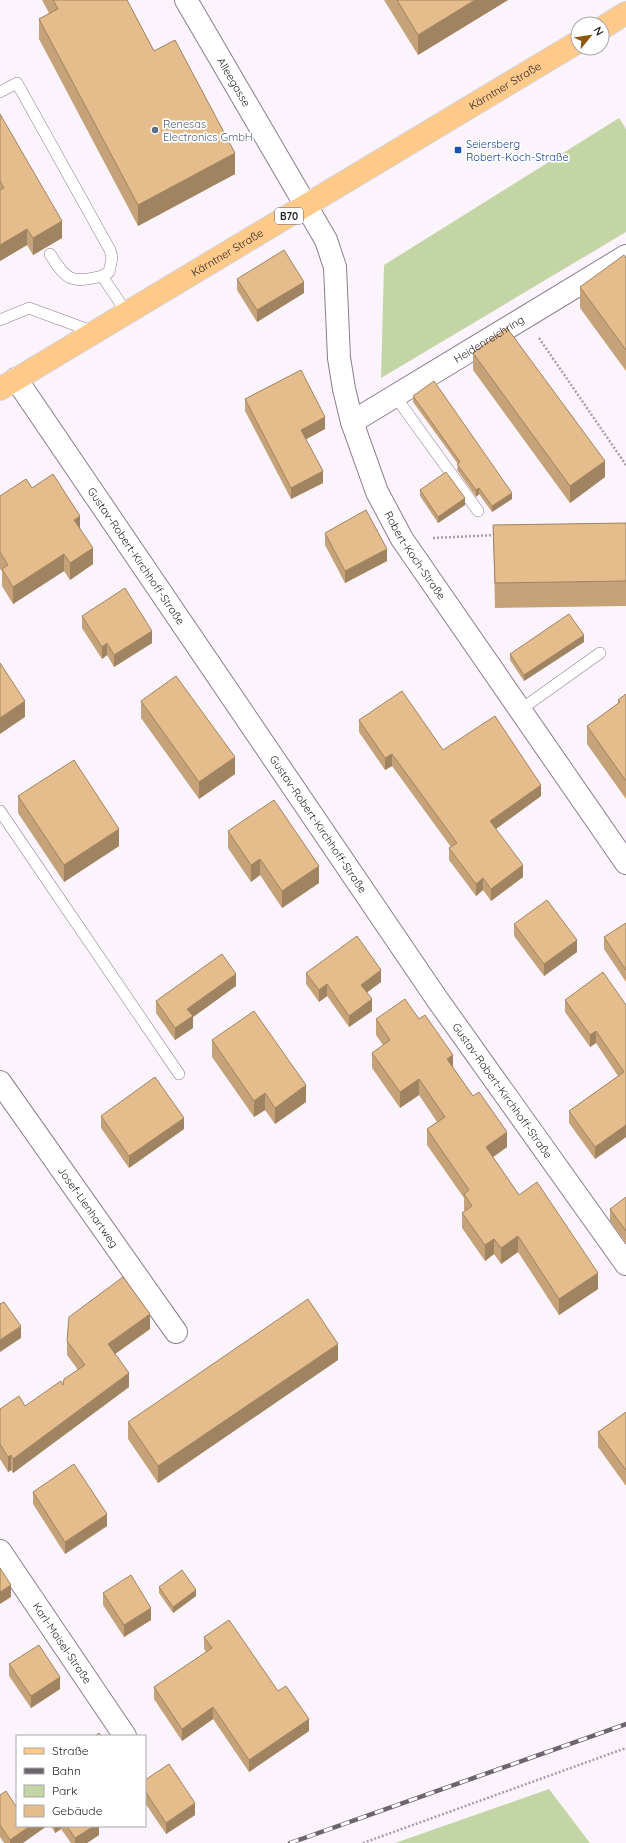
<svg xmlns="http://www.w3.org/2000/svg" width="626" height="1843" viewBox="0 0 626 1843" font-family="Quicksand,sans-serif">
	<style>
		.green { fill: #c4d5a5 }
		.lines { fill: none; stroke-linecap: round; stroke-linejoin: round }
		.service-casing { stroke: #8d7b8e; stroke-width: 12 }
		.minor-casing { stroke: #8d7b8e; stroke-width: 24 }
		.primary-casing { stroke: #d5d3d5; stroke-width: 24 }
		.path { stroke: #a69ea6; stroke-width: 2.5; stroke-dasharray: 2 2; stroke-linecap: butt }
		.service { stroke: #fff; stroke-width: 11 }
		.minor { stroke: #fff; stroke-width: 22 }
		.primary { stroke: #ffca89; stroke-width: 22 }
		.rail-casing { stroke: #6d656d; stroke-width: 4.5 }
		.rail { stroke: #fff; stroke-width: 3; stroke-dasharray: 9; stroke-linecap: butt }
		.wall { fill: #c5a278 }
		.shaded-wall { fill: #a08461 }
		.building { fill: #e5bc8b; stroke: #a08461 }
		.service-dot { fill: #5c6f8a; stroke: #fff; stroke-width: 1.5 }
		.transit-dot { fill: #1a4fb4; stroke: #fff; stroke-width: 1.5 }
		.labels { text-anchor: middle; stroke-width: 3.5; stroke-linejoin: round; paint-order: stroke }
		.shield { fill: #fff; stroke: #6b656b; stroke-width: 1 }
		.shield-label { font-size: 10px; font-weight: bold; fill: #2b232b }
		.street-label { font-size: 11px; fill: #2b232b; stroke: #fff }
		.service-label { font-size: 11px; fill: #4e5e75; stroke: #fff; text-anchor: start }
		.transit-label { font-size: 11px; fill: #164399; stroke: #fff; text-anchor: start }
	</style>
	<rect width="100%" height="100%" fill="#fcf4fd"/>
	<!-- green -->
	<path class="green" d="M 619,118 L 626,129 L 626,232 L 381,378 L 384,265 Z
		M 549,1789 L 590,1843 L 395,1843 Z"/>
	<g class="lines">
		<!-- service casing -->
		<g class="service-casing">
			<path id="service" d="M 0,92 L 17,83 L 110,250 L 112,258 L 109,272 L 102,276 L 127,313
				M 50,254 C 66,280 71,284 102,276
				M 0,320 L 29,308 L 94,332
				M 395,396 L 478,511
				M 520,710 L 600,653
				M 0,811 L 179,1074"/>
		</g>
		<!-- minor casing -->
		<g class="minor-casing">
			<g id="minor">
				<path id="s1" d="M 186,0 L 326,240 L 335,267 L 339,358 L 344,389 L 352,422 L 377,492 L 402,539 L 626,863"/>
				<path id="s2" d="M 16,379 L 437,999 L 626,1264"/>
				<path id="s3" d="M 352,422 L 626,256"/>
				<path id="s4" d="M 0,1082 L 176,1332"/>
				<path id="s5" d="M 0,1551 L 125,1736"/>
			</g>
		</g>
		<!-- primary casing -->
		<g class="primary-casing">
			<g id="primary">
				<path d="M 602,28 L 626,13"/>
				<path id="s6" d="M 0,389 L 578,42"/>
			</g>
		</g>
		<!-- path -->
		<path class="path" d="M 539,338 L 626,465
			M 433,538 L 496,535
			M 363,1843 L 626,1748"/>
		<!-- service -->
		<use href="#service" class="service"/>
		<!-- minor -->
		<use href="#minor" class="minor"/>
		<!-- primary -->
		<use href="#primary" class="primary"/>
		<!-- rail casing -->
		<g class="rail-casing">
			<path id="rail" d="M 290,1843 L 626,1724"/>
		</g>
		<!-- rail -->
		<use href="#rail" class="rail"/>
	</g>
	<!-- wall -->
	<path class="wall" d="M 42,0 L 127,0 L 154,51 L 235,174 L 138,226 L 39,39 L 39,19 L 49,13 Z
		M 384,0 L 508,0 L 418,55 Z
		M 0,114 L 62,238 L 33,255 L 27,245 L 0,261 Z
		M 626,258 L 626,371 L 580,308 L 580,287 Z
		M 237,279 L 304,293 L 257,322 L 237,290 Z
		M 473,353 L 605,477 L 570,503 L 473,370 Z
		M 413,396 L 512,499 L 492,512 L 479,494 L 476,497 L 457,470 L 458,464 L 413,402 Z
		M 245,399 L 325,429 L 306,439 L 323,483 L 291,499 L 245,411 Z
		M 32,488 L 80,528 L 93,564 L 70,580 L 64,571 L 13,604 L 2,586 L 2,571 L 0,569 L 0,496 Z
		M 420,490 L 465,505 L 438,523 L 420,496 Z
		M 626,523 L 626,606 L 495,608 L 493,525 Z
		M 325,533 L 387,561 L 345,583 L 325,545 Z
		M 82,616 L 152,643 L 114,667 L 107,655 L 102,659 L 82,628 Z
		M 584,642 L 524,681 L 510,660 L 510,654 Z
		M 626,694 L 626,799 L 587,744 L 587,726 L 618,704 L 618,700 Z
		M 141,701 L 235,774 L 199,799 L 141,718 Z
		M 359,720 L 443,750 L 541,796 L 496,829 L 523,877 L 491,901 L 483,890 L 476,896 L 449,860 L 449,848 L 451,847 L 392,766 L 385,770 L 359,732 Z
		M 18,796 L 119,846 L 64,882 L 18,813 Z
		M 228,831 L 319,883 L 282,908 L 260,875 L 251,882 L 228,848 Z
		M 626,923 L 626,982 L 604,949 L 604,937 Z
		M 514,924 L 577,952 L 544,976 L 514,936 Z
		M 306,973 L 381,982 L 367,992 L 372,1011 L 349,1027 L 327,996 L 319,1002 L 306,984 Z
		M 236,986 L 193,1017 L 193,1028 L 175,1040 L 156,1013 L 156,1001 Z
		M 565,1000 L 626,1005 L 626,1137 L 595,1159 L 569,1123 L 569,1111 L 618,1076 L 596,1043 L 590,1047 L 565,1012 Z
		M 376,1019 L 453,1067 L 507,1147 L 493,1157 L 519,1195 L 598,1289 L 559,1315 L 518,1252 L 501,1264 L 494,1254 L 485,1261 L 462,1228 L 462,1213 L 465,1211 L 464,1210 L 464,1198 L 427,1145 L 427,1129 L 437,1122 L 419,1095 L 400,1108 L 372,1068 L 372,1053 L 383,1045 L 376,1035 Z
		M 212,1040 L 306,1102 L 275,1124 L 265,1110 L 254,1117 L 212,1057 Z
		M 101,1116 L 184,1129 L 129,1168 L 101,1128 Z
		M 626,1197 L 626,1243 L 610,1221 L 610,1209 Z
		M 150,1329 L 115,1354 L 129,1387 L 13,1473 L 11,1470 L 8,1472 L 0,1459 L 0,1409 L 25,1406 L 63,1385 L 78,1370 L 67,1355 L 67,1341 Z
		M 338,1360 L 158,1483 L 128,1439 L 128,1422 Z
		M 626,1412 L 626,1486 L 598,1447 L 598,1432 Z
		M 33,1492 L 107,1526 L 65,1554 L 33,1504 Z
		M 159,1587 L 196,1596 L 173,1613 L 159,1593 Z
		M 103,1593 L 151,1620 L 124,1637 L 103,1605 Z
		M 204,1637 L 278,1691 L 309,1731 L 249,1772 L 213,1719 L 182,1741 L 154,1699 L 154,1687 L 206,1652 L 204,1649 Z
		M 9,1664 L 60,1689 L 31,1708 L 9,1676 Z
		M 145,1780 L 195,1815 L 166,1834 L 145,1803 Z
		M 0,1795 L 23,1843 L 4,1843 L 0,1837 Z
		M 51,1826 L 99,1826 L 99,1835 L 87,1843 L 71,1843 L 61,1829 L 55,1833 Z"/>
	<!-- shaded-wall -->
	<path class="shaded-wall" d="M 475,0 L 508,0 L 418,55 L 418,35 Z
		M 235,153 L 235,174 L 138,226 L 138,205 Z
		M 62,221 L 62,238 L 33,255 L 33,238 Z
		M 27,229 L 27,245 L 0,261 L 0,245 Z
		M 304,282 L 304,293 L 257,322 L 257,310 Z
		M 325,417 L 325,429 L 301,442 L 301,430 Z
		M 605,461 L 605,477 L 570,503 L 570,486 Z
		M 323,471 L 323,483 L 291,499 L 291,488 Z
		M 479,488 L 479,494 L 476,497 L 476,490 Z
		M 512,493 L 512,499 L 492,512 L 492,506 Z
		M 465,498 L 465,505 L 438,523 L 438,517 Z
		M 80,516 L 80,533 L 74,520 Z
		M 93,548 L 93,564 L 70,580 L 70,563 Z
		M 387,549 L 387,561 L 345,583 L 345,571 Z
		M 64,554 L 64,571 L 13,604 L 13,587 Z
		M 152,631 L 152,643 L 114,667 L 114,655 Z
		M 584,635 L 584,642 L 524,681 L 524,675 Z
		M 107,643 L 107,655 L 102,659 L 102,647 Z
		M 25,701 L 25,717 L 0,734 L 0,718 Z
		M 392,754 L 392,766 L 385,770 L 385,758 Z
		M 235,757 L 235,774 L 199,799 L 199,782 Z
		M 541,785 L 541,796 L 490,833 L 490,821 Z
		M 119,829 L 119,846 L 64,882 L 64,865 Z
		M 260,859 L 260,875 L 251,882 L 251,865 Z
		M 523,865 L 523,877 L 491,901 L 491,889 Z
		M 319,866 L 319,883 L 282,908 L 282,891 Z
		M 483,878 L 483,890 L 476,896 L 476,884 Z
		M 577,940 L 577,952 L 544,976 L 544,964 Z
		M 381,970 L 381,982 L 361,997 L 361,985 Z
		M 236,974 L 236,986 L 193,1017 L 193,1028 L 175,1040 L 175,1028 L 187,1009 Z
		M 327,984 L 327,996 L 319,1002 L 319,990 Z
		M 372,999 L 372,1011 L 349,1027 L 349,1016 Z
		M 596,1031 L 596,1043 L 590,1047 L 590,1035 Z
		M 453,1055 L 453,1070 L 447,1059 Z
		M 419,1079 L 419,1095 L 400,1108 L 400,1092 Z
		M 306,1085 L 306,1102 L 275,1124 L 275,1108 Z
		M 265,1093 L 265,1110 L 254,1117 L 254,1101 Z
		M 184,1118 L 184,1129 L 129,1168 L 129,1156 Z
		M 626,1125 L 626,1137 L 595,1159 L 595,1147 Z
		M 507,1132 L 507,1147 L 486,1162 L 486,1147 Z
		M 518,1236 L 518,1252 L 501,1264 L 501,1248 Z
		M 494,1239 L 494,1254 L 485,1261 L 485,1245 Z
		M 598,1273 L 598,1289 L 559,1315 L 559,1299 Z
		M 150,1314 L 150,1329 L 108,1359 L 108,1344 Z
		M 21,1326 L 21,1338 L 0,1352 L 0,1340 Z
		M 338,1344 L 338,1360 L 158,1483 L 158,1466 Z
		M 129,1373 L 129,1387 L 13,1473 L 13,1459 Z
		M 11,1455 L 11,1470 L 8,1472 L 8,1457 Z
		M 107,1514 L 107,1526 L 65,1554 L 65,1542 Z
		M 11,1585 L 11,1597 L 0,1604 L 0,1592 Z
		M 196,1590 L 196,1596 L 173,1613 L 173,1607 Z
		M 151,1608 L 151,1620 L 124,1637 L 124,1625 Z
		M 60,1677 L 60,1689 L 31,1708 L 31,1696 Z
		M 213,1707 L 213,1719 L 182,1741 L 182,1729 Z
		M 309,1719 L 309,1731 L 249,1772 L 249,1760 Z
		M 195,1803 L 195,1815 L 166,1834 L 166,1823 Z
		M 30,1826 L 47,1826 L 23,1843 L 10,1843 L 10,1840 Z
		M 55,1826 L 61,1826 L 61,1829 L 55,1833 Z
		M 94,1826 L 99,1826 L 99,1835 L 87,1843 L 75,1843 L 75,1838 Z"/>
	<!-- building -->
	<path class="building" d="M 53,0 L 127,0 L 154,51 L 175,40 L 235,153 L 138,205 L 39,19 L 58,9 Z
		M 397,0 L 475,0 L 418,35 Z
		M 0,114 L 62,221 L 33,238 L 27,229 L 0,245 L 0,190 L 4,188 L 0,181 Z
		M 284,250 L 304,282 L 257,310 L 237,279 Z
		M 624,255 L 626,258 L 626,350 L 580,287 Z
		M 507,328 L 605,461 L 570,486 L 473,353 Z
		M 301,370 L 325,417 L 301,430 L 323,471 L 291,488 L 245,399 Z
		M 434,381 L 512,493 L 492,506 L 479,488 L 476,490 L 457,464 L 460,462 L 413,396 Z
		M 446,472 L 465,498 L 438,517 L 420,490 Z
		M 53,474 L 80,516 L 74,520 L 93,548 L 70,563 L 64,554 L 13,587 L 2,569 L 8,565 L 0,552 L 0,496 L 26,479 L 32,488 Z
		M 366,510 L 387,549 L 345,571 L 325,533 Z
		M 626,523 L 626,581 L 495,583 L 493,525 Z
		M 125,588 L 152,631 L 114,655 L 107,643 L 102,647 L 82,616 Z
		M 569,614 L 584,635 L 524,675 L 510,654 Z
		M 0,663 L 25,701 L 0,718 Z
		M 176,676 L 235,757 L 199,782 L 141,701 Z
		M 402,691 L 443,750 L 495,716 L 541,785 L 490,821 L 523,865 L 491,889 L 483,878 L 476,884 L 449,848 L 457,843 L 392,754 L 385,758 L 359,720 Z
		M 626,694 L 626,781 L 587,726 L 620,702 L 618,700 Z
		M 74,760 L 119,829 L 64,865 L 18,796 Z
		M 274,800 L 319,866 L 282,891 L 260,859 L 251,865 L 228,831 Z
		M 547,900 L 577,940 L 544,964 L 514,924 Z
		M 626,923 L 626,970 L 604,937 Z
		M 357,936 L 381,970 L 361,985 L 372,999 L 349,1016 L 327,984 L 319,990 L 306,973 Z
		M 222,954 L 236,974 L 187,1009 L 193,1016 L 175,1028 L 156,1001 Z
		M 603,972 L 626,1005 L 626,1125 L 595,1147 L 569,1111 L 624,1072 L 596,1031 L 590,1035 L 565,1000 Z
		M 405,999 L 419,1019 L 425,1015 L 453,1055 L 447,1059 L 473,1096 L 479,1092 L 507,1132 L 486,1147 L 519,1195 L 537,1182 L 598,1273 L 559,1299 L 518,1236 L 501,1248 L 494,1239 L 485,1245 L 462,1213 L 472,1206 L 464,1194 L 469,1190 L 427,1129 L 445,1117 L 419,1079 L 400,1092 L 372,1053 L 390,1040 L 376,1019 Z
		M 254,1011 L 306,1085 L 275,1108 L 265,1093 L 254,1101 L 212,1040 Z
		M 155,1077 L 184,1118 L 129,1156 L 101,1116 Z
		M 626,1197 L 626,1231 L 610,1209 Z
		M 123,1277 L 150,1314 L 108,1344 L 129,1373 L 13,1459 L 11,1455 L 8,1457 L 0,1444 L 0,1409 L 19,1396 L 25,1406 L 61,1381 L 63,1385 L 64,1379 L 85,1365 L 67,1341 L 69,1317 Z
		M 308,1299 L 338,1344 L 158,1466 L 128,1422 Z
		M 4,1302 L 21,1326 L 0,1340 L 0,1304 Z
		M 626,1412 L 626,1470 L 598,1432 Z
		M 74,1464 L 107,1514 L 65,1542 L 33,1492 Z
		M 0,1568 L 11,1585 L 0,1592 Z
		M 182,1570 L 196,1590 L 173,1607 L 159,1587 Z
		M 131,1575 L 151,1608 L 124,1625 L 103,1593 Z
		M 229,1620 L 278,1691 L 286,1686 L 309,1719 L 249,1760 L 213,1707 L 182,1729 L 154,1687 L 212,1648 L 204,1637 Z
		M 39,1645 L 60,1677 L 31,1696 L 9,1664 Z
		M 99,1733 L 101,1736 L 95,1736 Z
		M 169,1764 L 195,1803 L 166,1823 L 145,1791 L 145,1780 Z
		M 6,1791 L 17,1808 L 17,1826 L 30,1826 L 10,1840 L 0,1825 L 0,1795 Z
		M 67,1826 L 94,1826 L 75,1838 Z"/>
	<!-- markers -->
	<circle class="service-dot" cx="155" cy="130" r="4"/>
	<rect class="transit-dot" x="454" y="146" width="8" height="8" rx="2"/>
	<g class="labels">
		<!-- shield labels -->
		<rect class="shield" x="275" y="208" width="28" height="16" rx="3"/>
		<g class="shield-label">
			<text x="289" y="220">B70</text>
		</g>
		<!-- street labels -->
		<g class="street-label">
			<text dy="4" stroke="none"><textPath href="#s1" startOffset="95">Alleegasse</textPath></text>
			<text dy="4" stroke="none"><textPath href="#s6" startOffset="589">Kärntner Straße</textPath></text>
			<text dy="4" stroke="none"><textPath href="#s6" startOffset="265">Kärntner Straße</textPath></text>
			<text dy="4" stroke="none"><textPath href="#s3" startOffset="160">Heidenreichring</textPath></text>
			<text dy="4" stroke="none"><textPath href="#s1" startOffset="611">Robert-Koch-Straße</textPath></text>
			<text dy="4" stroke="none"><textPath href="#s2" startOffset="214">Gustav-Robert-Kirchhoff-Straße</textPath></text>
			<text dy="4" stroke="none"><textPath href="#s2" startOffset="538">Gustav-Robert-Kirchhoff-Straße</textPath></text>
			<text dy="4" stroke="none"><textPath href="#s2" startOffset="862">Gustav-Robert-Kirchhoff-Straße</textPath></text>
			<text dy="4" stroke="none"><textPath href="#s4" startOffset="153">Josef-Lienhartweg</textPath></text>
			<text dy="4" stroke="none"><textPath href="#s5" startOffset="111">Karl-Maisel-Straße</textPath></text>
		</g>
		<!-- service labels -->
		<g class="service-label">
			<text x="163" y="128">Renesas<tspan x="163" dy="13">Electronics GmbH</tspan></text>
		</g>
		<!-- transit labels -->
		<g class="transit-label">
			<text x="466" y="148">Seiersberg<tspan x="466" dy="13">Robert-Koch-Straße</tspan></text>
		</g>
	</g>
	<!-- legend -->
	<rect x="16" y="1735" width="130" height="92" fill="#ffffff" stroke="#aaa7aa"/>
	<rect x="24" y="1748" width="20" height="6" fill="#ffca89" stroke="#aaa7aa"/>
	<text x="52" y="1755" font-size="12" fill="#2b232b">Straße</text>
	<rect x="24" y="1768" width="20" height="6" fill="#6d656d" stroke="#aaa7aa"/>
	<text x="52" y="1775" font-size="12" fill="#2b232b">Bahn</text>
	<rect x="24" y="1785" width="20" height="12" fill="#c4d5a5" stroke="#aaa7aa"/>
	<text x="52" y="1795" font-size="12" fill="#2b232b">Park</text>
	<rect x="24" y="1805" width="20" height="12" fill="#e5bc8b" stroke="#aaa7aa"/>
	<text x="52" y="1815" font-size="12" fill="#2b232b">Gebäude</text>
	<!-- north arrow -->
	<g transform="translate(590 36) rotate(60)"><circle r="19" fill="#ffffff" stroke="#aaa7aa"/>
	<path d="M0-3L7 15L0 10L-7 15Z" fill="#8e570c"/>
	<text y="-6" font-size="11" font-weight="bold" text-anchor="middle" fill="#2b232b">N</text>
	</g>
</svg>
